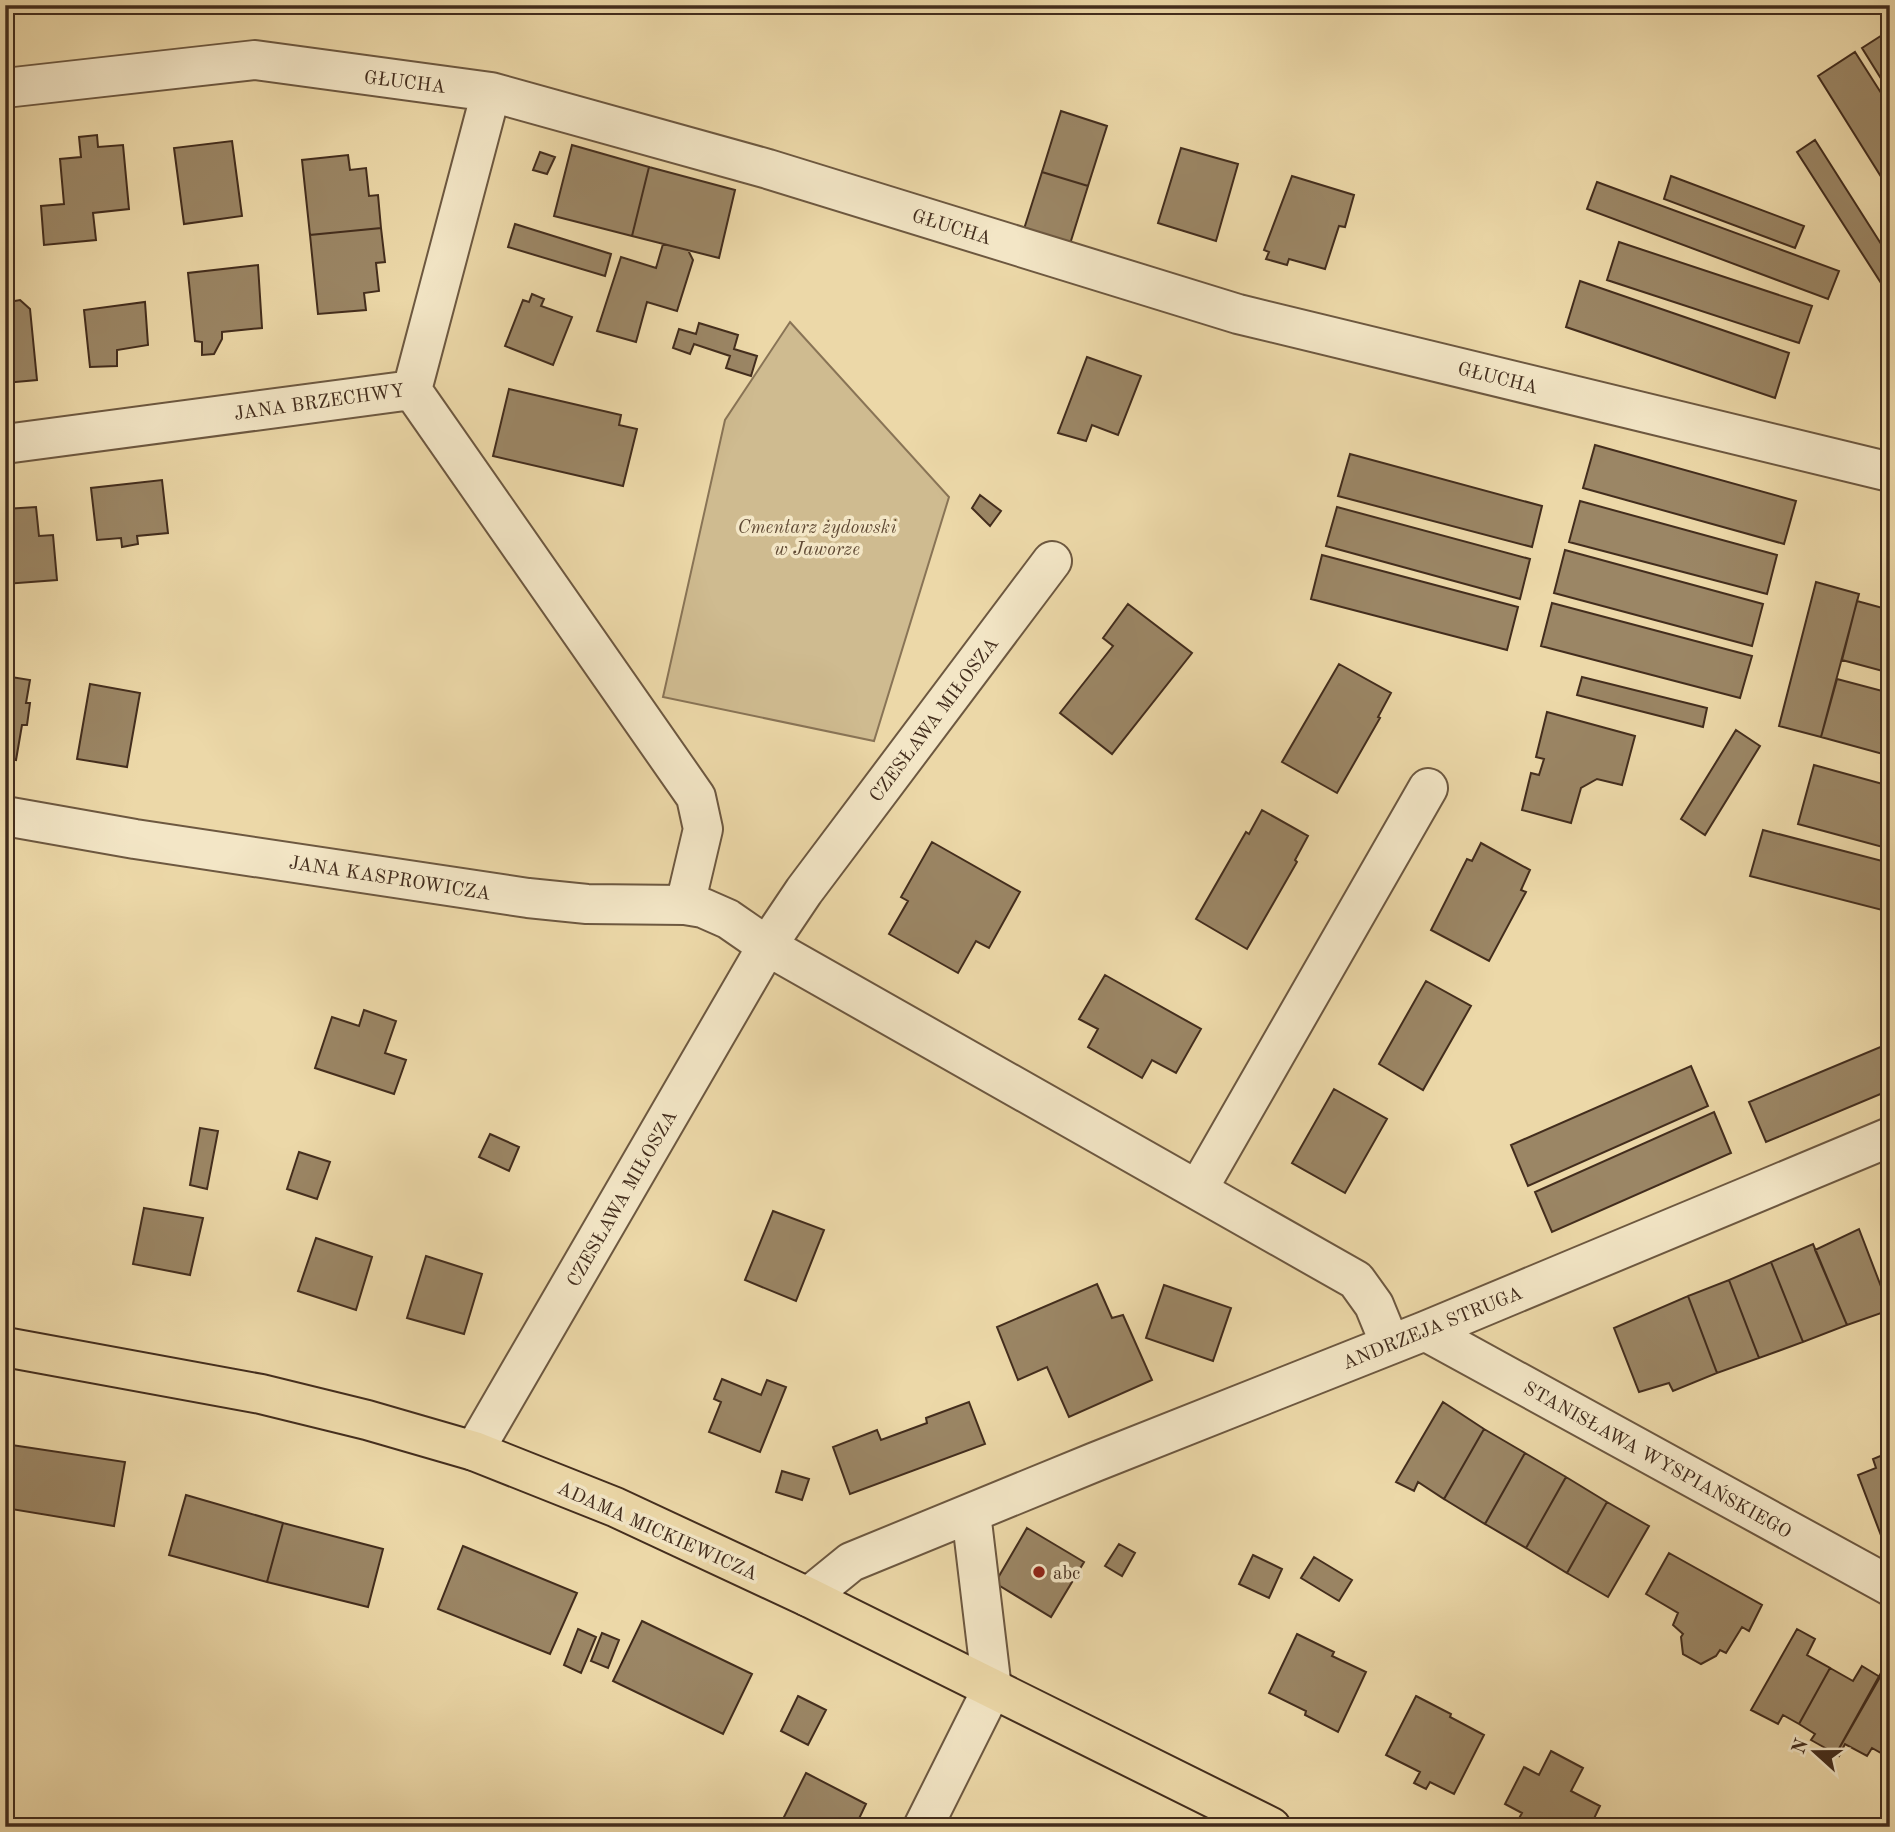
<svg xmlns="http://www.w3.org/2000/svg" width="1895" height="1832" viewBox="0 0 1895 1832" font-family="'Old Standard TT',serif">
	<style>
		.green { fill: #cfbb90; stroke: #897456; stroke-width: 2 }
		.building { fill: #9b8665; stroke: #432d1d; stroke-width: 2 }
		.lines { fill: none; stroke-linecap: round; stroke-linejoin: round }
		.minor-casing { stroke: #6d5840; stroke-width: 42 }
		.major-casing { stroke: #432d1d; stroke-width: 42 }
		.minor { stroke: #f3e6c6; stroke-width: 38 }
		.major { stroke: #ecd8a8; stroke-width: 38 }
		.poi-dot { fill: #8f2418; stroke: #f3e6c6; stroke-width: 2.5 }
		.labels { text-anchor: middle; stroke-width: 7; stroke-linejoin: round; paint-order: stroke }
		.street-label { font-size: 19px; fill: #432d1d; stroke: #f3e6c6 }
		.park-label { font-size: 19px; font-style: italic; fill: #5f4934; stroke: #f3e6c6 }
		.poi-label { font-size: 19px; fill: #432d1d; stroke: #f3e6c6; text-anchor: start }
	</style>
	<rect width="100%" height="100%" fill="#ecd8a8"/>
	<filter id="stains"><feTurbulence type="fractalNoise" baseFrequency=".00286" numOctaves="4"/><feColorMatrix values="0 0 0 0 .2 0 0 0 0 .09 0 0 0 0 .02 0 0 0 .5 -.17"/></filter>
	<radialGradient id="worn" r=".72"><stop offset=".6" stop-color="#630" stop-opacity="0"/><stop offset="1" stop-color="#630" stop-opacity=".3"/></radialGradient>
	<!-- green -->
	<path class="green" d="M 790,322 L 949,497 L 874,741 L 663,697 L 725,420 Z"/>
	<!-- building -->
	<path class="building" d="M 1890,30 L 1890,93 L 1862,48 Z
		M 1855,52 L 1890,107 L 1890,191 L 1818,76 Z
		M 1061,111 L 1107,126 L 1088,186 L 1042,172 Z
		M 97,135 L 98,147 L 123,145 L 129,209 L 93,213 L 96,240 L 44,245 L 41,206 L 64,204 L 60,159 L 81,157 L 79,137 Z
		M 1815,140 L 1890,258 L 1890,297 L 1797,152 Z
		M 232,141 L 242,216 L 184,224 L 174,148 Z
		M 572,145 L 649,167 L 632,236 L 554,216 Z
		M 1181,148 L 1238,164 L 1216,241 L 1158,223 Z
		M 540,152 L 555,157 L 547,174 L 533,170 Z
		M 348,155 L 350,170 L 366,168 L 369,196 L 378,195 L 381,228 L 310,235 L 302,160 Z
		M 649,167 L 735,190 L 719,258 L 632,236 Z
		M 1042,172 L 1088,186 L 1070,244 L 1024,229 Z
		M 1292,176 L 1354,195 L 1345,227 L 1339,226 L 1325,269 L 1289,259 L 1287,265 L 1266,259 L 1269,252 L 1264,250 Z
		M 1671,176 L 1804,226 L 1795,248 L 1664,199 Z
		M 1597,182 L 1839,271 L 1828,299 L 1587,209 Z
		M 515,224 L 611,254 L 605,276 L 508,247 Z
		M 381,228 L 385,262 L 376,263 L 379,291 L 364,293 L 366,310 L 318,314 L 310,235 Z
		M 1619,242 L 1812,306 L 1799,343 L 1607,280 Z
		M 663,244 L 688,250 L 693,260 L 677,311 L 647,302 L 636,342 L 597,331 L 621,257 L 656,268 Z
		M 258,265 L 262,328 L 222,332 L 222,339 L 214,354 L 202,355 L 202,342 L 195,341 L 188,273 Z
		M 1580,281 L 1789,353 L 1775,398 L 1566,327 Z
		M 532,294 L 544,299 L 541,306 L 572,317 L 553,365 L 505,346 L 523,300 L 529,302 Z
		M 20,300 L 30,309 L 37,380 L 5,383 L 5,308 L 9,302 Z
		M 145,302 L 148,345 L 117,350 L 117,366 L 90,367 L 84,310 Z
		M 699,323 L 738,335 L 734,349 L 757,356 L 751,376 L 726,368 L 730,356 L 694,344 L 690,354 L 673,348 L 679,329 L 696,334 Z
		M 1087,357 L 1141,376 L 1118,435 L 1092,425 L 1086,441 L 1058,433 Z
		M 509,389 L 621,415 L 619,425 L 637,429 L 623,486 L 493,456 Z
		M 1595,445 L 1796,501 L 1784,544 L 1583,488 Z
		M 1350,454 L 1542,506 L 1532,547 L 1338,496 Z
		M 162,480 L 168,533 L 137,536 L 138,544 L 122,547 L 121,538 L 97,540 L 91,488 Z
		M 980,495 L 1001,511 L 990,526 L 972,508 Z
		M 1580,501 L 1777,555 L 1767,594 L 1569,542 Z
		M 36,507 L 39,536 L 53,535 L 57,580 L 5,584 L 5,509 Z
		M 1337,507 L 1530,559 L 1520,599 L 1326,546 Z
		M 1565,550 L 1763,604 L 1752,646 L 1554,593 Z
		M 1322,555 L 1518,607 L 1507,650 L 1311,599 Z
		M 1816,582 L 1859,594 L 1821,737 L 1779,726 Z
		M 1857,601 L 1890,610 L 1890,673 L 1842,660 Z
		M 1552,603 L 1752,656 L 1740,698 L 1541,646 Z
		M 1128,604 L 1192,653 L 1112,754 L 1060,713 L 1113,646 L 1103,638 Z
		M 1339,664 L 1391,693 L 1378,717 L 1380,718 L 1337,793 L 1282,762 Z
		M 5,676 L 30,680 L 26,703 L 30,703 L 27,725 L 22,725 L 16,760 L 5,758 Z
		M 1582,677 L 1707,708 L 1703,727 L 1577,695 Z
		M 1837,679 L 1890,693 L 1890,756 L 1821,737 Z
		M 90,684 L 140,693 L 127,767 L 77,759 Z
		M 1547,712 L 1635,736 L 1622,785 L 1597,779 L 1581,788 L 1571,823 L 1522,810 L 1531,773 L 1539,775 L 1544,759 L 1536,757 Z
		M 1736,730 L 1760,746 L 1705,835 L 1681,819 Z
		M 1814,765 L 1890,786 L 1890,849 L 1798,824 Z
		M 1262,810 L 1308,836 L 1295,860 L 1297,862 L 1247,949 L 1196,919 L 1246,832 L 1249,834 Z
		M 1763,830 L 1890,863 L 1890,912 L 1750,876 Z
		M 932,842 L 1020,892 L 989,948 L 976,941 L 958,973 L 889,934 L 908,901 L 901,897 Z
		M 1481,843 L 1530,870 L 1521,890 L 1526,892 L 1489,961 L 1431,930 L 1467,859 L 1472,861 Z
		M 1105,975 L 1201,1029 L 1176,1073 L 1152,1060 L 1142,1078 L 1088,1047 L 1098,1029 L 1079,1019 Z
		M 1426,981 L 1471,1006 L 1423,1090 L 1379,1064 Z
		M 364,1010 L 396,1021 L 385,1053 L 406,1060 L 394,1094 L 315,1068 L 332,1017 L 359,1026 Z
		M 1890,1043 L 1890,1090 L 1766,1142 L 1749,1102 Z
		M 1691,1066 L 1708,1106 L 1528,1186 L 1511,1145 Z
		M 1334,1089 L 1387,1119 L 1345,1193 L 1292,1163 Z
		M 1714,1112 L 1731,1153 L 1552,1232 L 1535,1192 Z
		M 200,1128 L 218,1131 L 207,1189 L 190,1185 Z
		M 490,1134 L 519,1147 L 509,1171 L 479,1157 Z
		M 299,1152 L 330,1162 L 317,1199 L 287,1189 Z
		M 144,1208 L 203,1218 L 190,1275 L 133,1264 Z
		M 773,1211 L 824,1230 L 796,1301 L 745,1280 Z
		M 1859,1229 L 1890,1310 L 1847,1325 L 1815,1250 Z
		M 316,1238 L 372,1257 L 356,1310 L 298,1291 Z
		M 1813,1244 L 1847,1325 L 1803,1342 L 1771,1262 Z
		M 426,1256 L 482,1274 L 464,1334 L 407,1318 Z
		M 1771,1262 L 1803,1342 L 1759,1358 L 1729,1280 Z
		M 1729,1280 L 1759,1358 L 1717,1373 L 1688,1296 Z
		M 1097,1284 L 1112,1318 L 1123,1315 L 1152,1380 L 1069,1417 L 1047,1367 L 1018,1380 L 997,1327 Z
		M 1164,1285 L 1231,1308 L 1213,1361 L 1146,1338 Z
		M 1688,1296 L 1717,1373 L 1673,1391 L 1669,1383 L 1639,1392 L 1614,1328 Z
		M 722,1379 L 761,1395 L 767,1380 L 786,1387 L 760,1452 L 709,1432 L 721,1402 L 714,1399 Z
		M 969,1402 L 985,1444 L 850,1494 L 833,1447 L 877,1430 L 881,1440 L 927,1423 L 926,1418 Z
		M 1443,1402 L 1484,1429 L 1444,1499 L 1418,1482 L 1414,1491 L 1396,1482 Z
		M 1484,1429 L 1525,1453 L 1485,1524 L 1444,1499 Z
		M 5,1444 L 125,1462 L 114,1526 L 5,1508 Z
		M 1890,1452 L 1890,1535 L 1882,1538 L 1858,1475 L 1876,1468 L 1873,1459 Z
		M 1525,1453 L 1566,1477 L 1526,1548 L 1485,1524 Z
		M 782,1471 L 809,1479 L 802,1500 L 776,1492 Z
		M 1566,1477 L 1607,1502 L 1567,1573 L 1526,1548 Z
		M 186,1495 L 283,1523 L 267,1582 L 169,1555 Z
		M 1607,1502 L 1649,1526 L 1608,1597 L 1567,1573 Z
		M 283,1523 L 383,1549 L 368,1607 L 267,1582 Z
		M 1027,1528 L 1084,1562 L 1051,1617 L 995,1583 Z
		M 1119,1544 L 1135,1553 L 1122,1576 L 1105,1566 Z
		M 463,1546 L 577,1593 L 550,1654 L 438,1609 Z
		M 1669,1553 L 1762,1605 L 1749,1631 L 1742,1627 L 1726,1653 L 1720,1650 L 1716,1656 L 1701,1664 L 1683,1654 L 1681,1637 L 1683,1634 L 1673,1625 L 1678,1613 L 1646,1594 Z
		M 1253,1555 L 1282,1569 L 1269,1598 L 1239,1584 Z
		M 1314,1557 L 1352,1580 L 1339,1601 L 1301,1578 Z
		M 642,1621 L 752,1674 L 723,1734 L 613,1681 Z
		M 578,1629 L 596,1637 L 581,1673 L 564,1665 Z
		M 1797,1629 L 1815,1639 L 1807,1655 L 1830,1668 L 1799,1724 L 1783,1715 L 1778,1724 L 1751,1710 Z
		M 602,1633 L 619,1640 L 608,1668 L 591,1661 Z
		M 1297,1634 L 1334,1652 L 1332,1656 L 1366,1672 L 1338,1732 L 1305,1715 L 1306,1711 L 1269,1693 Z
		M 1887,1662 L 1890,1664 L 1888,1757 L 1872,1748 L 1867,1756 L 1845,1744 L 1839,1756 L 1836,1754 Z
		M 1862,1666 L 1880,1677 L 1836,1754 L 1811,1740 L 1815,1734 L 1799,1724 L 1830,1668 L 1853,1681 Z
		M 798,1696 L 826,1710 L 808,1745 L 781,1731 Z
		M 1416,1696 L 1451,1714 L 1450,1717 L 1484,1735 L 1454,1794 L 1430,1782 L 1426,1789 L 1414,1783 L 1420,1772 L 1386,1755 Z
		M 1551,1751 L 1583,1768 L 1571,1791 L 1600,1806 L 1590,1827 L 1525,1827 L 1517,1822 L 1522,1813 L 1505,1804 L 1524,1767 L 1539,1775 Z
		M 806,1773 L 866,1804 L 855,1827 L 779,1827 Z"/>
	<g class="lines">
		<!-- minor casing -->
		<g class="minor-casing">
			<path id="minor" d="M 5,88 L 255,60 L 491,92 L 768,169 L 1238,314 L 1890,472
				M 412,390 L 696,797 L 703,829 L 685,905
				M 5,444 L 412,390 L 491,92
				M 5,816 L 135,839 L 528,898 L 587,904 L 685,905 L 703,908 L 728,919 L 767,946 L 1356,1280 L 1374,1305 L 1390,1344
				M 1198,1189 L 1428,788
				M 1425,1331 L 1890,1586
				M 474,1451 L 767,946 L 804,891 L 1052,561
				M 808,1597 L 851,1562 L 1095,1462 L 1425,1331 L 1890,1137
				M 923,1827 L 992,1689 L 971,1513"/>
		</g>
		<!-- major casing -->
		<g class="major-casing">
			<path id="major" d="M 5,1347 L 261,1394 L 367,1420 L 474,1451 L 615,1507 L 808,1597 L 1271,1827"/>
		</g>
		<!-- minor -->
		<use href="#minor" class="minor"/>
		<!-- major -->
		<use href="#major" class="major"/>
	</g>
	<!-- markers -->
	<circle class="poi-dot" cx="1039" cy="1572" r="7"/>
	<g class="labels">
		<!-- street labels -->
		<g class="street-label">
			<text transform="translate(405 81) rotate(7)" y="7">GŁUCHA</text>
			<text transform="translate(952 226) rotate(17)" y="7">GŁUCHA</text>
			<text transform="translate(1498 377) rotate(14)" y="7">GŁUCHA</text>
			<text transform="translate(319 401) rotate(-8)" y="7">JANA BRZECHWY</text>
			<text transform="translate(933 719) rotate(-53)" y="7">CZESŁAWA MIŁOSZA</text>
			<text transform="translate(390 877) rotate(9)" y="7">JANA KASPROWICZA</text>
			<text transform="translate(621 1198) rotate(-60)" y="7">CZESŁAWA MIŁOSZA</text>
			<text transform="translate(1432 1327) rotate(-22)" y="7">ANDRZEJA STRUGA</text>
			<text transform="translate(1658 1459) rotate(29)" y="7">STANISŁAWA WYSPIAŃSKIEGO</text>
			<text transform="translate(658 1530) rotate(24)" y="7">ADAMA MICKIEWICZA</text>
		</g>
		<!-- park labels -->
		<g class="park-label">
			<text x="817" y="533">Cmentarz żydowski<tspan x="817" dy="22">w Jaworze</tspan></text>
		</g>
		<!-- poi labels -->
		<g class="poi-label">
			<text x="1053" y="1579">abc</text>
		</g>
	</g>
	<!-- margin -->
	<rect width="1895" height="1832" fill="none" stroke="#ecd8a8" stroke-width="28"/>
	<rect x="7" y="7" width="1881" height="1818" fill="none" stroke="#432d1d" stroke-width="3.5"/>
	<rect x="14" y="14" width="1867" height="1804" fill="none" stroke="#432d1d" stroke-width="2"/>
	<!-- north arrow -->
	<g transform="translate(1815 1752) rotate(291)" stroke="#f3e6c6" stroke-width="5" paint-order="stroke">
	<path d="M0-5L12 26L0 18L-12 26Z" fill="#432d1d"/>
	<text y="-10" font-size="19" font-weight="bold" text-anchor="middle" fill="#432d1d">N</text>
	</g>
	<rect width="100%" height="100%" filter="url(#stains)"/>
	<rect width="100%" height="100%" fill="url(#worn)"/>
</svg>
